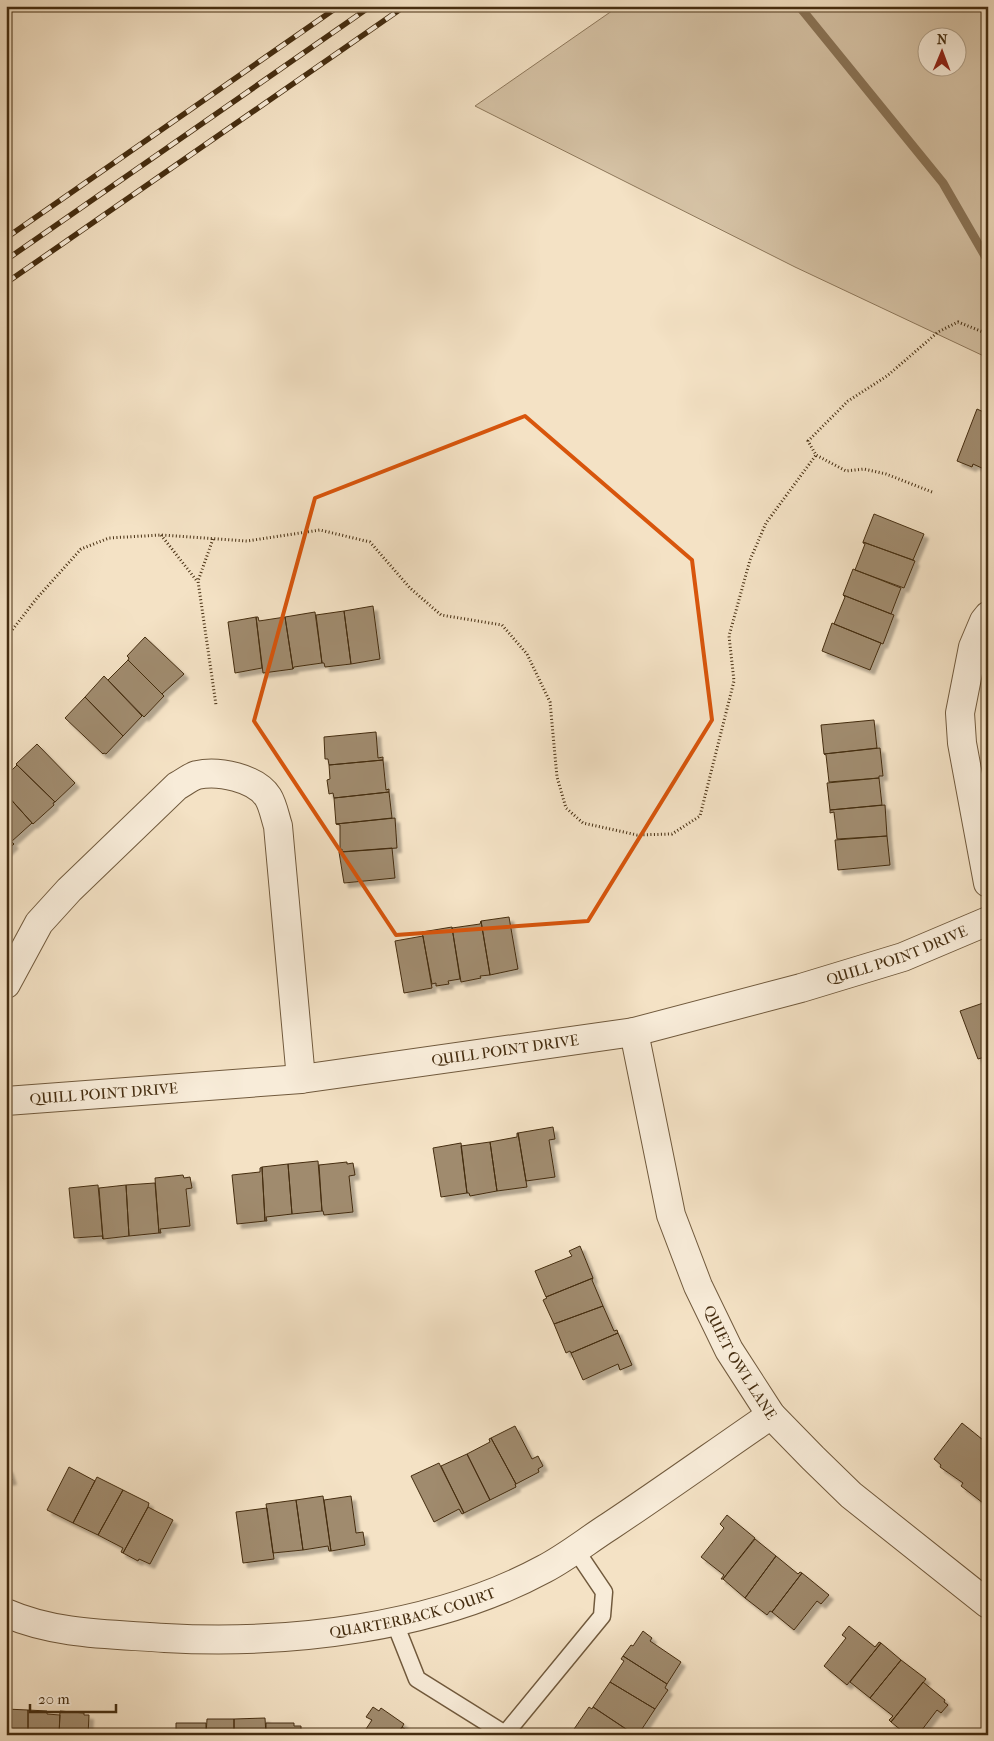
<svg xmlns="http://www.w3.org/2000/svg" width="994" height="1741" viewBox="0 0 994 1741" font-family="'IM FELL French Canon',serif">
	<style>
		.green { fill: #d6c3a6; stroke: #8e785b; fill-rule: evenodd }
		.lines { fill: none; stroke-linecap: round; stroke-linejoin: round }
		.stream { stroke: #8a7457; stroke-width: 9 }
		.building { fill: #a08b6e; stroke: #452d10; filter: url(#shadow) }
		.lane-casing { stroke: #715a3d; stroke-width: 19 }
		.street-casing { stroke: #715a3d; stroke-width: 30 }
		.path { stroke: #452d10; stroke-width: 3; stroke-dasharray: 1 2.5; stroke-linecap: butt }
		.lane { stroke: #f8ecd9; stroke-width: 16 }
		.street { stroke: #f8ecd9; stroke-width: 28 }
		.rail-casing { stroke: #452d10; stroke-width: 5.5 }
		.rail { stroke: #f8ecd9; stroke-width: 4; stroke-dasharray: 11; stroke-linecap: butt }
		.marked { fill: none; stroke: #d8550c; stroke-width: 4; stroke-linejoin: round }
		.labels { text-anchor: middle; stroke-width: 4; stroke-linejoin: round; paint-order: stroke }
		.street-label { font-size: 15px; fill: #452d10; stroke: #f8ecd9 }
	</style>
	<defs>
		<filter id="shadow"><feDropShadow dx="4.5" dy="4.5" stdDeviation="1" flood-color="#0004"/></filter>
	</defs>
	<rect width="100%" height="100%" fill="#f4e2c5"/>
	<filter id="stains"><feTurbulence type="fractalNoise" baseFrequency=".004" numOctaves="4"/><feColorMatrix values="0 0 0 0 .2 0 0 0 0 .09 0 0 0 0 .02 0 0 0 .5 -.17"/></filter>
	<radialGradient id="worn" r=".72"><stop offset=".6" stop-color="#630" stop-opacity="0"/><stop offset="1" stop-color="#630" stop-opacity=".3"/></radialGradient>
	<!-- green -->
	<path class="green" d="M 619,6 L 988,6 L 988,358 L 795,267 L 475,106 ZM 926,38 L 956,38 L 956,68 L 926,68 Z"/>
	<g class="lines">
		<!-- stream -->
		<path class="stream" d="M 799,6 L 943,183 L 988,261"/>
	</g>
	<!-- building -->
	<path class="building" d="M 977,409 L 988,414 L 988,462 L 983,473 L 984,469 L 973,464 L 972,467 L 957,461 Z
		M 988,462 L 988,475 L 983,473 Z
		M 874,514 L 924,534 L 913,560 L 863,542 Z
		M 863,542 L 915,561 L 904,588 L 855,570 L 865,544 L 863,543 Z
		M 853,569 L 901,588 L 891,614 L 843,595 Z
		M 843,595 L 894,615 L 883,644 L 834,624 L 845,597 Z
		M 373,606 L 380,659 L 351,664 L 344,611 Z
		M 344,611 L 351,664 L 325,667 L 324,663 L 322,663 L 316,615 Z
		M 315,612 L 322,663 L 294,667 L 293,669 L 285,617 Z
		M 256,617 L 258,617 L 259,621 L 285,617 L 293,669 L 263,673 Z
		M 256,617 L 262,668 L 235,673 L 228,622 Z
		M 832,623 L 881,643 L 870,670 L 822,651 Z
		M 145,637 L 184,674 L 162,694 L 128,660 L 129,658 L 127,656 Z
		M 128,660 L 164,696 L 144,717 L 108,680 Z
		M 104,676 L 142,716 L 123,736 L 85,697 Z
		M 85,697 L 123,736 L 106,754 L 104,753 L 103,754 L 65,718 Z
		M 874,720 L 877,748 L 824,754 L 821,725 Z
		M 376,732 L 378,758 L 383,757 L 383,760 L 329,765 L 328,759 L 325,759 L 324,737 Z
		M 37,744 L 75,783 L 55,802 L 16,764 Z
		M 880,748 L 883,776 L 879,776 L 879,778 L 829,782 L 826,755 L 824,754 Z
		M 383,760 L 386,790 L 389,789 L 389,792 L 334,798 L 333,793 L 329,794 L 327,780 L 330,779 L 329,765 Z
		M 17,765 L 55,802 L 53,803 L 54,805 L 33,824 L 6,794 L 6,776 Z
		M 879,778 L 882,805 L 830,810 L 827,783 Z
		M 389,792 L 392,818 L 336,824 L 334,798 Z
		M 6,794 L 32,823 L 11,842 L 6,836 Z
		M 885,805 L 887,836 L 837,839 L 834,812 L 830,813 L 830,810 Z
		M 395,818 L 397,848 L 342,852 L 342,849 L 340,850 L 340,825 L 336,824 Z
		M 6,836 L 14,844 L 6,852 Z
		M 887,836 L 890,865 L 838,870 L 835,840 Z
		M 392,848 L 395,878 L 344,883 L 339,852 Z
		M 509,917 L 518,969 L 490,975 L 481,921 Z
		M 481,921 L 490,975 L 480,976 L 481,978 L 461,982 L 452,928 L 480,924 Z
		M 452,927 L 460,979 L 448,981 L 449,984 L 436,986 L 436,983 L 432,984 L 422,932 Z
		M 423,936 L 432,988 L 404,993 L 395,941 Z
		M 986,1002 L 988,1004 L 988,1056 L 978,1059 L 960,1011 Z
		M 553,1127 L 555,1139 L 549,1140 L 555,1177 L 526,1181 L 518,1133 Z
		M 517,1133 L 518,1133 L 527,1187 L 497,1191 L 490,1142 L 517,1137 Z
		M 490,1142 L 497,1191 L 470,1196 L 469,1193 L 467,1193 L 461,1146 Z
		M 461,1143 L 467,1193 L 441,1197 L 433,1148 Z
		M 318,1161 L 322,1211 L 292,1214 L 288,1164 Z
		M 347,1162 L 347,1164 L 353,1163 L 355,1175 L 349,1176 L 353,1212 L 324,1215 L 323,1211 L 322,1211 L 319,1165 Z
		M 288,1164 L 292,1214 L 266,1217 L 267,1221 L 265,1221 L 262,1167 Z
		M 262,1167 L 265,1221 L 237,1224 L 232,1175 L 260,1172 L 260,1168 Z
		M 183,1175 L 184,1178 L 190,1177 L 192,1188 L 186,1189 L 190,1226 L 160,1229 L 161,1233 L 159,1233 L 155,1178 Z
		M 155,1183 L 159,1233 L 129,1236 L 126,1185 Z
		M 98,1185 L 103,1239 L 102,1236 L 74,1238 L 69,1188 Z
		M 126,1185 L 129,1236 L 103,1239 L 99,1188 Z
		M 580,1246 L 593,1278 L 546,1297 L 535,1271 L 572,1256 L 569,1251 Z
		M 593,1278 L 592,1280 L 603,1306 L 554,1324 L 543,1300 L 547,1298 L 546,1297 Z
		M 603,1306 L 614,1331 L 617,1330 L 618,1333 L 571,1353 L 570,1351 L 566,1353 L 554,1324 Z
		M 618,1333 L 632,1365 L 620,1370 L 618,1364 L 583,1380 L 571,1353 Z
		M 962,1423 L 988,1444 L 988,1496 L 983,1503 L 961,1486 L 963,1483 L 940,1467 L 941,1465 L 934,1459 Z
		M 515,1426 L 532,1459 L 538,1456 L 543,1466 L 538,1469 L 539,1472 L 516,1484 L 491,1438 Z
		M 491,1438 L 516,1484 L 515,1484 L 516,1487 L 490,1500 L 467,1454 L 490,1442 L 489,1439 Z
		M 467,1454 L 490,1500 L 464,1513 L 441,1466 Z
		M 439,1463 L 464,1513 L 462,1514 L 459,1509 L 434,1522 L 411,1476 Z
		M 69,1467 L 95,1481 L 73,1523 L 47,1510 Z
		M 6,1468 L 8,1468 L 12,1480 L 6,1481 Z
		M 97,1477 L 123,1490 L 98,1535 L 73,1523 Z
		M 123,1490 L 149,1503 L 148,1507 L 123,1553 L 121,1552 L 123,1548 L 98,1535 Z
		M 323,1496 L 331,1551 L 329,1551 L 328,1546 L 303,1550 L 296,1500 Z
		M 351,1496 L 356,1533 L 363,1532 L 365,1545 L 331,1551 L 324,1500 Z
		M 296,1500 L 303,1550 L 273,1553 L 266,1504 Z
		M 148,1507 L 173,1520 L 150,1564 L 139,1559 L 138,1561 L 123,1553 Z
		M 267,1508 L 274,1559 L 243,1563 L 236,1512 Z
		M 727,1515 L 755,1538 L 723,1579 L 721,1579 L 724,1575 L 701,1557 L 724,1528 L 720,1524 Z
		M 755,1539 L 776,1556 L 745,1598 L 723,1579 Z
		M 776,1556 L 798,1574 L 800,1572 L 802,1573 L 772,1612 L 770,1611 L 767,1615 L 745,1598 Z
		M 802,1573 L 829,1595 L 821,1604 L 817,1601 L 794,1630 L 772,1612 Z
		M 849,1626 L 875,1647 L 879,1642 L 881,1643 L 847,1685 L 824,1666 L 846,1638 L 842,1635 Z
		M 643,1631 L 652,1638 L 650,1641 L 681,1662 L 667,1684 L 623,1656 L 631,1645 L 633,1646 Z
		M 881,1643 L 901,1660 L 870,1698 L 850,1682 Z
		M 623,1656 L 667,1684 L 665,1688 L 668,1690 L 655,1709 L 610,1682 L 624,1661 L 621,1659 Z
		M 901,1660 L 926,1679 L 891,1722 L 889,1720 L 893,1716 L 870,1698 Z
		M 610,1682 L 655,1709 L 638,1735 L 635,1735 L 593,1707 Z
		M 923,1682 L 945,1700 L 944,1702 L 948,1705 L 941,1713 L 937,1710 L 918,1735 L 907,1735 L 891,1722 Z
		M 373,1707 L 379,1711 L 381,1708 L 404,1724 L 397,1735 L 362,1735 L 372,1720 L 366,1717 Z
		M 589,1707 L 592,1709 L 593,1707 L 635,1735 L 570,1735 Z
		M 6,1709 L 28,1710 L 28,1735 L 6,1735 Z
		M 28,1710 L 47,1711 L 47,1714 L 60,1715 L 59,1735 L 28,1735 Z
		M 60,1711 L 84,1713 L 84,1715 L 89,1715 L 88,1735 L 59,1735 Z
		M 265,1718 L 266,1735 L 234,1735 L 234,1719 Z
		M 207,1719 L 234,1719 L 234,1735 L 206,1735 Z
		M 176,1723 L 206,1723 L 206,1735 L 176,1735 Z
		M 266,1723 L 294,1723 L 294,1726 L 301,1726 L 301,1735 L 266,1735 Z
		M 402,1727 L 413,1735 L 397,1735 Z"/>
	<g class="lines">
		<!-- lane casing -->
		<g class="lane-casing">
			<path id="lane" d="M 394,1621 L 417,1679 L 505,1734 L 602,1616 L 604,1592 L 575,1549"/>
		</g>
		<!-- street casing -->
		<g class="street-casing">
			<g id="street">
				<path d="M 988,616 L 984,621 L 973,647 L 960,713 L 962,743 L 988,883"/>
				<path d="M 6,984 L 39,923 L 69,890 L 177,786 C 183,783 190,777 197,775 C 218,770 256,778 268,797 C 273,805 275,817 278,826 L 301,1079"/>
				<path id="s1" d="M 634,1032 L 671,1215 L 698,1286 L 729,1350 L 771,1415 L 813,1458 L 851,1495 L 988,1604"/>
				<path id="s2" d="M 6,1101 L 301,1079 L 634,1032 L 801,988 L 903,957 L 988,921"/>
				<path id="s3" d="M 6,1613 C 56,1635 112,1634 165,1638 C 288,1645 435,1628 544,1569 C 567,1557 588,1540 610,1526 C 664,1490 717,1452 771,1415"/>
			</g>
		</g>
		<!-- path -->
		<path class="path" d="M 932,492 L 886,474 L 864,469 L 846,471 L 816,455 L 808,441 L 848,401 L 887,376 L 938,332 L 958,322 L 988,334
			M 161,535 L 197,581
			M 213,539 L 198,581 L 216,705
			M 6,638 L 37,598 L 81,549 L 109,538 L 161,535 L 247,541 L 320,530 L 370,542 L 410,588 L 441,615 L 502,625 L 527,654 L 550,702 L 557,777 L 566,808 L 583,823 L 637,835 L 672,834 L 700,816 L 734,681 L 729,636 L 750,560 L 766,523 L 816,455"/>
		<!-- lane -->
		<use href="#lane" class="lane"/>
		<!-- street -->
		<use href="#street" class="street"/>
		<!-- rail casing -->
		<g class="rail-casing">
			<path id="rail" d="M 6,238 L 339,6
				M 6,260 L 371,6
				M 6,283 L 405,6"/>
		</g>
		<!-- rail -->
		<use href="#rail" class="rail"/>
	</g>
	<!-- marked area -->
	<path class="marked" d="M 525,416 L 692,560 L 712,720 L 588,921 L 396,935 L 254,721 L 315,498 Z"/>
	<g class="labels">
		<!-- street labels -->
		<g class="street-label">
			<text dy="5" stroke="none"><textPath href="#s2" startOffset="906">QUILL POINT DRIVE</textPath></text>
			<text dy="5" stroke="none"><textPath href="#s2" startOffset="502">QUILL POINT DRIVE</textPath></text>
			<text dy="5" stroke="none"><textPath href="#s2" startOffset="98">QUILL POINT DRIVE</textPath></text>
			<text dy="5" stroke="none"><textPath href="#s1" startOffset="350">QUIET OWL LANE</textPath></text>
			<text dy="5" stroke="none"><textPath href="#s3" startOffset="412">QUARTERBACK COURT</textPath></text>
		</g>
	</g>
	<!-- margin -->
	<rect width="994" height="1741" fill="none" stroke="#f4e2c5" stroke-width="25"/>
	<rect x="8" y="8" width="979" height="1726" fill="none" stroke="#452d10" stroke-width="2.5"/>
	<rect x="12" y="12" width="969" height="1716" fill="none" stroke="#452d10"/>
	<!-- north arrow -->
	<g transform="translate(942 52) rotate(1)"><circle r="24" fill="#f8ecd9" stroke="#b0a089"/>
	<path d="M0-4L9 19L0 12L-9 19Z" fill="#8f2418"/>
	<text y="-8" font-size="14" font-weight="bold" text-anchor="middle" fill="#452d10">N</text>
	</g>
	<!-- scale -->
	<path d="M30 1704v8h86v-8" fill="none" stroke="#452d10" stroke-width="2.5"/>
	<text x="38" y="1704" font-size="15" fill="#452d10" stroke="#f8ecd9" stroke-width="4" paint-order="stroke">20 m</text>
	<rect width="100%" height="100%" filter="url(#stains)"/>
	<rect width="100%" height="100%" fill="url(#worn)"/>
</svg>
